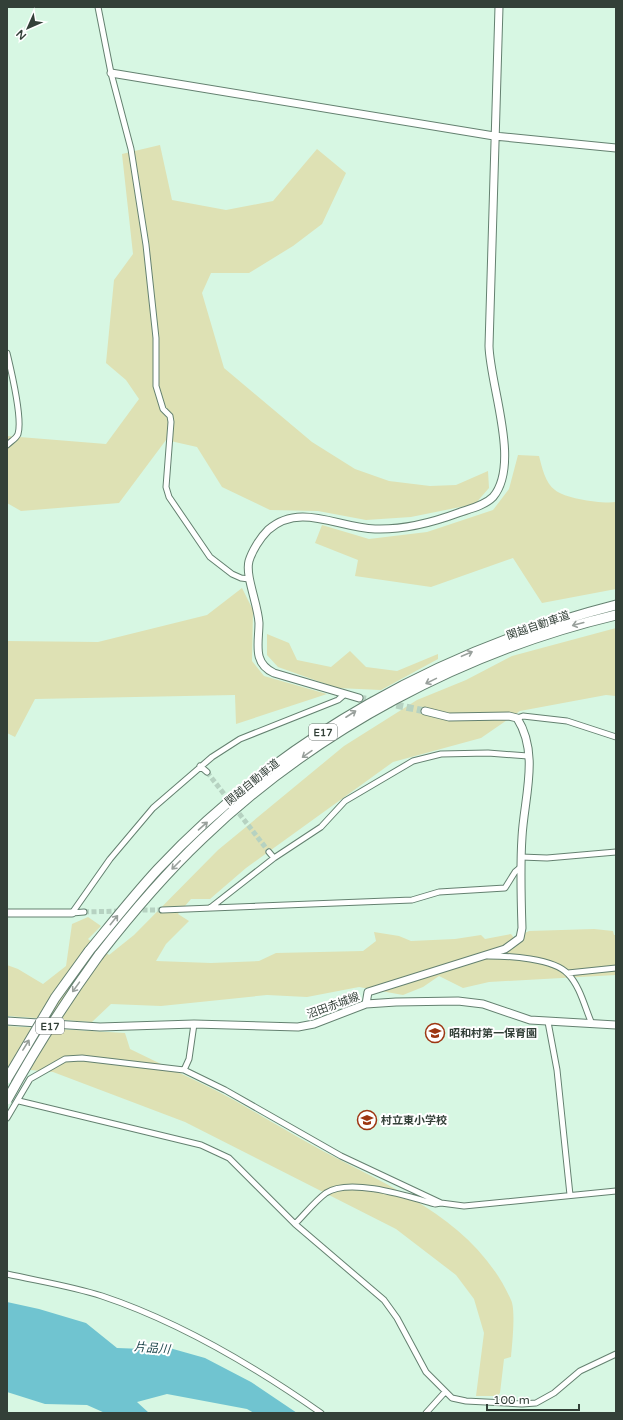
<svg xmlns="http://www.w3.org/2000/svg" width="623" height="1420" viewBox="0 0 623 1420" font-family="'Varela Round','Noto Sans JP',sans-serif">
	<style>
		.green { fill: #dee1b4 }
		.water { fill: #70c4d0 }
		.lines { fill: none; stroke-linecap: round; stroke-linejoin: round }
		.street-tunnel { stroke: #b6d2c1; stroke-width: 5; stroke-dasharray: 5 2.5; stroke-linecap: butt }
		.secondary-tunnel { stroke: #b6d2c1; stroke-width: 7; stroke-dasharray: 7 3.5; stroke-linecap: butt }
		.street-casing { stroke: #648170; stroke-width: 7 }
		.secondary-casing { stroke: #648170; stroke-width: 9 }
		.highway-casing { stroke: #648170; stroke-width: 11 }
		.street { stroke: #fff; stroke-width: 5 }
		.secondary { stroke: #fff; stroke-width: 7 }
		.highway { stroke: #fff; stroke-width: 9 }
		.highway-bridge-casing { stroke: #648170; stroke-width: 11; stroke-linecap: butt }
		.highway-bridge { stroke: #fff; stroke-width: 9 }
		.oneway { stroke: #99a09c }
		.labels { text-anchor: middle; stroke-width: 4; stroke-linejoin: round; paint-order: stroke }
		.shield { fill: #fff; stroke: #707974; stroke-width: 1 }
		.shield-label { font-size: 10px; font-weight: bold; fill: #334038 }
		.street-label { font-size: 11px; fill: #334038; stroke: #fff }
		.poi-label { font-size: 11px; font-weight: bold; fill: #334038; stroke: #fff; text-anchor: start }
		.water-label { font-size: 12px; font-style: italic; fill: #1e464b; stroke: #fff }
	</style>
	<rect width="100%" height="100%" fill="#d7f7e3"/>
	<!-- green -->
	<path class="green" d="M 160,145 L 172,200 L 226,210 L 273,201 L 317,149 L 346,173 L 322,224 L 293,246 L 249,273 L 211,273 L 202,293 L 224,368 L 312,442 L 355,469 L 389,481 L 430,486 L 456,485 L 488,471 L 489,488 L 475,504 L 411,517 L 366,520 L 318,511 L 270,510 L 222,487 L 197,447 L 166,440 L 119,503 L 21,511 L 7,503 L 7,436 L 106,444 L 139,399 L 126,380 L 106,363 L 114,280 L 133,254 L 122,154 Z
		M 518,455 L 539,456 C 542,467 545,483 555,490 C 566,499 602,504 616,502 L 616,589 L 542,603 L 513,558 L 431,587 L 355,576 L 358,560 L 315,543 L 322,525 L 369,539 L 427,532 L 493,510 L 509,489 Z
		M 242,588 L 253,610 L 252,661 L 264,676 L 327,694 L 236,724 L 235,695 L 35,699 L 15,737 L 7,733 L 7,641 L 98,642 L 207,615 Z
		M 616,628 L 616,696 L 606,695 L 520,711 L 481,738 L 393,762 L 246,868 L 210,899 L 191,899 L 178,914 L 189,921 L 166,944 L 156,961 L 211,963 L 259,961 L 276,953 L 363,951 L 376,941 L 374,932 L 399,936 L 411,941 L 455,939 L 481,935 L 485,939 L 511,934 L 514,938 L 529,931 L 594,929 L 613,931 L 614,935 L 616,935 L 616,975 L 489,982 L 463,988 L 439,976 L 423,987 L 403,995 L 359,987 L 307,997 L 267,995 L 161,1006 L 111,1004 L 92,1022 L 7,1016 L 7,965 L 18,969 L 43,984 L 66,966 L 72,924 L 88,917 L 101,926 L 88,939 L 109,955 L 134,935 L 218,850 L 344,746 L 417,700 L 466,680 L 512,656 Z
		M 267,634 L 289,643 L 297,660 L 331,667 L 350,651 L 366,667 L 397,671 L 438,654 L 438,659 L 381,690 L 337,688 L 278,667 L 267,655 Z
		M 7,1026 L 125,1033 L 130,1049 C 158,1063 187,1076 215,1090 C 248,1107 279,1127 312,1145 C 386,1186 474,1217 511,1300 C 516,1310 512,1345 511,1357 L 504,1359 L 500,1393 L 497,1396 L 476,1396 L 484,1333 L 474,1299 L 456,1275 L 396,1229 L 185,1122 L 53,1072 L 7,1068 Z"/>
	<!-- water -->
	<path class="water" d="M 7,1302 L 39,1309 L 86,1323 L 117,1348 L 144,1349 L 166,1347 L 205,1358 L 251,1382 L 297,1413 L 254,1413 L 247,1409 L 167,1394 L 137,1402 L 149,1413 L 105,1413 L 87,1405 L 45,1404 L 7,1392 Z"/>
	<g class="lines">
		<!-- street-tunnel -->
		<path class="street-tunnel" d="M 207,772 L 269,852
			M 135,910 L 162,910
			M 84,912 L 123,911"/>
		<!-- secondary-tunnel -->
		<path class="secondary-tunnel" d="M 359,698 L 376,701
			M 386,703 L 425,711"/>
		<!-- street casing -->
		<g class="street-casing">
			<path id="street" d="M 98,7 L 111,73 L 131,149 L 146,245 L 156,338 L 156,386 L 163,409 L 170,416 L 171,422 L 166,487 L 169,497 L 210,557 L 232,574 L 241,578 L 249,579
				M 7,353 C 11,370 23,418 18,434 C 16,439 11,441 7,445
				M 517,718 L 523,716 L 567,721 L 616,737
				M 200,766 L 207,772
				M 269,852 L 274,858
				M 521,857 L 547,858 L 616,852
				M 210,908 L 274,858 L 321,827 L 345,801 L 413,761 L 441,754 L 488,753 L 528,756
				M 162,910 L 412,900 L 439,892 L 505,888 L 515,872 L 521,867
				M 72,913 L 110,859 L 153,808 L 212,757 L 240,739 L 338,700 L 345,694
				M 72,913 L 84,912
				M 488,956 C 508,956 554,958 568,974 C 580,986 585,1008 592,1024
				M 568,973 L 616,968
				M 548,1022 L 557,1070 L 570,1195
				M 184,1070 L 189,1059 L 194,1024
				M 19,1101 L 201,1145 L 229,1158 L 295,1224 L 384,1300 L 397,1318 L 426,1372 L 452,1398 L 466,1401 L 522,1404 L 536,1403 L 554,1393 L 580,1371 L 616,1354
				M 7,1118 L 30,1079 L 65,1059 L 82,1058 L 184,1070 L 225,1090 L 341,1156 L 441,1203 L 464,1206 L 616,1191
				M 295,1224 C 305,1214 315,1201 326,1193 C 350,1177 410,1197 435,1204 L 441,1203
				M 7,1274 C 38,1281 71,1286 102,1296 C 180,1322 254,1366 321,1413
				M 426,1413 L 445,1392"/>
		</g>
		<!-- secondary casing -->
		<g class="secondary-casing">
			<path id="secondary" d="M 111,73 L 494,136 L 616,148
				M 359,698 L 274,673 C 252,663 259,643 259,623 C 258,604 245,576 249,561 C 252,551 260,538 268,530 C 300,502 338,528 375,529 C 404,530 431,523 458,513 C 469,509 484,506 493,497 C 521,464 490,386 489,346 L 499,7
				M 7,913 L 72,913
				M 366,1004 L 368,992 L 505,949 L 520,938 L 522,928 C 521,898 520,867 522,837 C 524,798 540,754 517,718 L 509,716 L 449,717 L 425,711
				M 7,1021 L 100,1027 L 194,1024 L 298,1027 L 314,1024 L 366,1004 L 396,1002 L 458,1001 L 483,1004 L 530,1020 L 616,1025"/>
		</g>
		<!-- highway casing -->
		<g class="highway-casing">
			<path id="highway" d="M 89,951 C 112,923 134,895 158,869 C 281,738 443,649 616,605
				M 99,955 C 131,914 164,875 202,839 C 315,730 464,651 616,615"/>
		</g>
		<!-- street -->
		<use href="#street" class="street"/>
		<!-- secondary -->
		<use href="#secondary" class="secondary"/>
		<!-- highway -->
		<use href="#highway" class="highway"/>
		<!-- highway-bridge casing -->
		<g class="highway-bridge-casing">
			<path id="highway-bridge" d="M 7,1079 L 55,998 L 89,951
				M 7,1100 C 35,1049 65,1002 99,955"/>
		</g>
		<!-- highway-bridge -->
		<use href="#highway-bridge" class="highway-bridge"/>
	</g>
	<!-- one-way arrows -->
	<defs><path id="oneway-shaft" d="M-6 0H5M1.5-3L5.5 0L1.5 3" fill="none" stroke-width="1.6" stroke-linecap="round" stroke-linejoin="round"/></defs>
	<g class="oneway">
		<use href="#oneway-shaft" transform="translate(578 624) rotate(165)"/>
		<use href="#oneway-shaft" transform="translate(467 654) rotate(-23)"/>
		<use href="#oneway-shaft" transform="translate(431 681) rotate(154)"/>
		<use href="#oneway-shaft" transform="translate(351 714) rotate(-33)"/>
		<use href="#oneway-shaft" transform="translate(307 754) rotate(145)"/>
		<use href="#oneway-shaft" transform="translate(203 826) rotate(-41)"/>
		<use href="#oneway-shaft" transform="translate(176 865) rotate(135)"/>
		<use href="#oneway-shaft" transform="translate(114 920) rotate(-51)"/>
		<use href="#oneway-shaft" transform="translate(76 987) rotate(126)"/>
		<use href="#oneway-shaft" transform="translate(26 1045) rotate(-58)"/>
	</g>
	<!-- icons -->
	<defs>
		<g id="school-ring" transform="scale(1)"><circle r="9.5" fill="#fff" stroke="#9d3612" stroke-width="1.5"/><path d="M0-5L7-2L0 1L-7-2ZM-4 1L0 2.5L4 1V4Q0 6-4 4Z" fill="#9d3612"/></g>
	</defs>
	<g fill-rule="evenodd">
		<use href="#school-ring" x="435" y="1033"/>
		<use href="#school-ring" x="367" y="1120"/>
	</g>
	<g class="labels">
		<!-- shield labels -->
		<g class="shield">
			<rect x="309" y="724" width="28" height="16" rx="3"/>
			<rect x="36" y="1018" width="28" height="16" rx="3"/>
		</g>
		<g class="shield-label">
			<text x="323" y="736">E17</text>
			<text x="50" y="1030">E17</text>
		</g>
		<!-- street labels -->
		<g class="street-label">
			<text transform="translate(538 625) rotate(-19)" y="4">関越自動車道</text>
			<text transform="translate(252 782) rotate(-39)" y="4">関越自動車道</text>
			<text transform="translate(333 1005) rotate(-20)" y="4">沼田赤城線</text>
		</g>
		<!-- poi labels -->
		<g class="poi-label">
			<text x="449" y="1037">昭和村第一保育園</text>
			<text x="381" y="1124">村立東小学校</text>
		</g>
		<!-- water labels -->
		<g class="water-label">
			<text transform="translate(152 1348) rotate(5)" y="4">片品川</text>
		</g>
	</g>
	<!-- border -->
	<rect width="623" height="1420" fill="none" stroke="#334038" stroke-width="16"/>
	<!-- north arrow -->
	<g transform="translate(28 28) rotate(225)" stroke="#ffffff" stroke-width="3" paint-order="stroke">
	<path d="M0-3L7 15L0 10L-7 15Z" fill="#334038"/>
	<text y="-6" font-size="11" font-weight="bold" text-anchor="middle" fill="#334038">N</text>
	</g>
	<!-- scale -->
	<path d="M487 1404v6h92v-6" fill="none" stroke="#334038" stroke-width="2"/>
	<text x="493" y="1404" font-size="12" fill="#334038" stroke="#ffffff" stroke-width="3" paint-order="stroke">100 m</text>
</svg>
